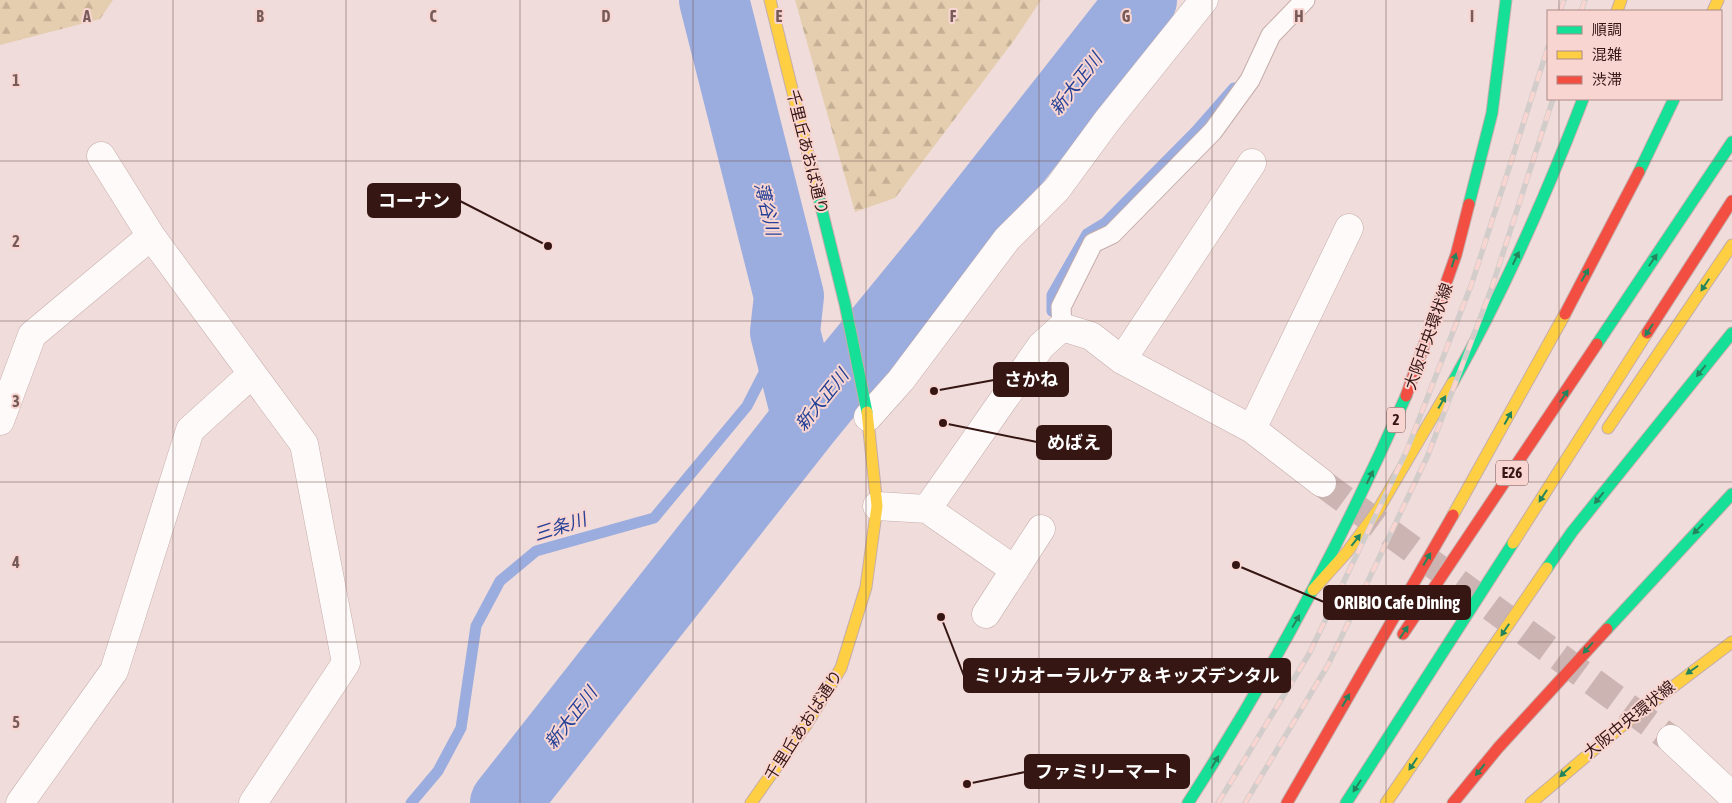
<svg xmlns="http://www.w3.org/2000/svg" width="1732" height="803" viewBox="0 0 1732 803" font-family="'Asap Condensed','Noto Sans JP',sans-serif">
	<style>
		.forest { fill: url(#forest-firs) }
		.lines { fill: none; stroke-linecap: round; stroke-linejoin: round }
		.stream { stroke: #9bacde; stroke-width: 11 }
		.river { stroke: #9bacde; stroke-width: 70 }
		.street-tunnel { stroke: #cbb4b2; stroke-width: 28; stroke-dasharray: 28 14; stroke-linecap: butt }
		.lane-casing { stroke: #c5adab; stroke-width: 21 }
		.street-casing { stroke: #c5adab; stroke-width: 29 }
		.fast-casing { stroke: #c5adab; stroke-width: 13 }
		.slow-casing { stroke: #c5adab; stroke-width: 13 }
		.jam-casing { stroke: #c5adab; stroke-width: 13 }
		.lane { stroke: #fdfaf9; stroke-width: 19 }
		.street { stroke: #fdfaf9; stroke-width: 28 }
		.fast { stroke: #16e098; stroke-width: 11 }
		.slow { stroke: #ffcf43; stroke-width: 11 }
		.jam { stroke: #f24e42; stroke-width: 11 }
		.rail-casing { stroke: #d2cccb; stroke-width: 5.5 }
		.rail { stroke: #f9d5d1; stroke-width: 4; stroke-dasharray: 11; stroke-linecap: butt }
		.oneway { fill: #24855c }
		.grid { fill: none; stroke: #765b59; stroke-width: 1; stroke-opacity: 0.55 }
		.labels { text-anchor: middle; stroke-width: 4; stroke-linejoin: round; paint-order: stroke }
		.shield { fill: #f9d5d1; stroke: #704f4c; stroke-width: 1 }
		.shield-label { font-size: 15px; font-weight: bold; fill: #351613 }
		.street-label { font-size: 16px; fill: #351613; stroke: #f9d5d1 }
		.water-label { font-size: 18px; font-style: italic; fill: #244197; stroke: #f9d5d1 }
		.grid-label { font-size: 16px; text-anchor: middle; font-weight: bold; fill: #765b59; stroke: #f9d5d1; stroke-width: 4; stroke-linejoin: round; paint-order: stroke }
		.leader { fill: none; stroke: #351613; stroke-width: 2 }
		.callout-dot { fill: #351613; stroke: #f9d5d1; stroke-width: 2 }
		.callout { fill: #351613; stroke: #351613; stroke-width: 2 }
		.callout-label { font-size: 18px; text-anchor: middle; font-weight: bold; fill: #fff }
	</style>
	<defs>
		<pattern id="forest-firs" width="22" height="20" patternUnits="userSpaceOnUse" patternTransform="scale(1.25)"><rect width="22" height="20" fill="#e5ceaf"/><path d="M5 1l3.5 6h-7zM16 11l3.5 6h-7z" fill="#c5b096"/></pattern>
	</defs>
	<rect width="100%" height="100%" fill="#f0dcda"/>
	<!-- forest -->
	<path class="forest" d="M 0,0 L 113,0 L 100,19 L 0,45 Z
		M 795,0 L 1041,0 L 1015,39 L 895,198 L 855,212 Z"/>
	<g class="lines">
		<!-- stream -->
		<path class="stream" d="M 1052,311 L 1052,295 L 1087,234 L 1105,223 L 1198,129 L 1234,88
			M 411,803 L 438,771 L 461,728 L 476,626 L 500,581 L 536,551 L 654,518 L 747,406 L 785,332"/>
		<!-- river -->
		<path class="river" d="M 714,0 L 789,296 L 785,332 L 807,419
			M 505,803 L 807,419 L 943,253 L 1142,0"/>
		<!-- street-tunnel -->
		<path class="street-tunnel" d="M 1322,483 L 1671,739"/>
		<!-- lane casing -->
		<g class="lane-casing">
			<path id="lane" d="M 1062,327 L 1061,307 L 1093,243 L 1112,234 L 1213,131 L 1250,80 L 1271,35 L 1305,0"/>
		</g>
		<!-- street casing -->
		<g class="street-casing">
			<path id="street" d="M 101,156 L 151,236
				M 1122,360 L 1252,163
				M 868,417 L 901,380 L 1007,239 L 1057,189 L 1107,121 L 1204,0
				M 0,421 L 32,335 L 151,236 L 304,444 L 346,663 L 253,803
				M 1252,429 L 1349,228
				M 877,506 L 927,509 L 1041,346 L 1062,327 L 1091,336 L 1122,360 L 1252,429 L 1322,483
				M 927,509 L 1015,570
				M 986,614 L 1041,529
				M 1671,739 L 1732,796
				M 20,803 L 114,671 L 190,430 L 252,374"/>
		</g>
		<!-- fast casing -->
		<g class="fast-casing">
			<path id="fast" d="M 1639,172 L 1674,99
				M 815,182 L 845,304 L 867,412
				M 1469,204 L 1492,113 L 1506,0
				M 1597,344 L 1732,142
				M 1453,382 C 1504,291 1546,196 1583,99
				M 1547,568 L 1572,532 L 1732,333
				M 1607,629 L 1732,494
				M 1188,803 C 1271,674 1344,537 1406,396
				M 1346,803 L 1513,543"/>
		</g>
		<!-- slow casing -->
		<g class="slow-casing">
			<path id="slow" d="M 770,0 L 815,182
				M 1617,11 L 1621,0
				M 1713,11 L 1718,0
				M 1608,428 L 1732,245
				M 1453,515 L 1565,314
				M 1513,543 L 1647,333
				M 1313,590 L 1347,552 L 1378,510 L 1453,382
				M 751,803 L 806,725 L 841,668 L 866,587 L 877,506 L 867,412
				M 1386,803 L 1547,568
				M 1531,803 L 1629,720 L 1732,642"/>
		</g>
		<!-- jam casing -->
		<g class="jam-casing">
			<path id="jam" d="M 1565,314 L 1639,172
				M 1647,333 L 1732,201
				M 1406,396 L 1456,255 L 1469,204
				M 1403,634 L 1597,344
				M 1287,803 L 1453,515
				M 1453,803 L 1498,748 L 1607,629"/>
		</g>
		<!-- lane -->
		<use href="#lane" class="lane"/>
		<!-- street -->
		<use href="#street" class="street"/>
		<!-- fast -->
		<use href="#fast" class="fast"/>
		<!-- slow -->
		<use href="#slow" class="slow"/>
		<!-- jam -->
		<use href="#jam" class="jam"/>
		<!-- rail casing -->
		<g class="rail-casing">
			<path id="rail" d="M 1560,11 L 1564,0
				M 1581,11 L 1585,0
				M 1218,803 L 1309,654 L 1407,450 L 1472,283 L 1548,47
				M 1245,803 L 1328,665 L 1428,455 L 1492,287 L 1553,99"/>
		</g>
		<!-- rail -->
		<use href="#rail" class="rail"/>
	</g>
	<!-- one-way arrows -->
	<defs><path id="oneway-solid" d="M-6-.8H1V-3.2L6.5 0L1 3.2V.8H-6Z" transform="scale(1.25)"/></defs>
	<g class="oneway">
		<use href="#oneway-solid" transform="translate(1516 258) rotate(-64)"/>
		<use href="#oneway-solid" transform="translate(1454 260) rotate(-72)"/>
		<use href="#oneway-solid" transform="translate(1653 260) rotate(-56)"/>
		<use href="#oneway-solid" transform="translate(1585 275) rotate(-61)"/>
		<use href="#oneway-solid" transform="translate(1705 285) rotate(124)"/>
		<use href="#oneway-solid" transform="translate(1649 330) rotate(123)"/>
		<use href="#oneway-solid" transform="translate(1701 371) rotate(129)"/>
		<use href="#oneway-solid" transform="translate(1564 396) rotate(-56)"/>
		<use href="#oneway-solid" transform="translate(1442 402) rotate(-60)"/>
		<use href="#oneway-solid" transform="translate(1508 418) rotate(-61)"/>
		<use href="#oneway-solid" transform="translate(1370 477) rotate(-64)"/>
		<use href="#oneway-solid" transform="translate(1543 496) rotate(123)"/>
		<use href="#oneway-solid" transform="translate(1599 498) rotate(129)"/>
		<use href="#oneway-solid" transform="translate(1698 529) rotate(134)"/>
		<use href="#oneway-solid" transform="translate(1356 540) rotate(-52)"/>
		<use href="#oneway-solid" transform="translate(1427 559) rotate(-60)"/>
		<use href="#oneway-solid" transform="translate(1296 621) rotate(-60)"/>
		<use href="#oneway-solid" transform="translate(1505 630) rotate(124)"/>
		<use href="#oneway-solid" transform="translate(1404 632) rotate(-56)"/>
		<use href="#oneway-solid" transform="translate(1588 648) rotate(132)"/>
		<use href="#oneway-solid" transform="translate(1692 670) rotate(145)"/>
		<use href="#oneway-solid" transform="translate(1346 700) rotate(-60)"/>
		<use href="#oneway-solid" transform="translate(1215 762) rotate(-60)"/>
		<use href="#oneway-solid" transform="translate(1413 764) rotate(124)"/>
		<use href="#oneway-solid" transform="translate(1480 770) rotate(129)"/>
		<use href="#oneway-solid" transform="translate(1565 772) rotate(138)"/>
		<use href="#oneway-solid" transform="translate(1357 786) rotate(123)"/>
	</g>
	<!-- grid -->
	<path class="grid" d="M 173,0 L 173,803M 346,0 L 346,803M 520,0 L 520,803M 693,0 L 693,803M 866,0 L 866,803M 1039,0 L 1039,803M 1212,0 L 1212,803M 1386,0 L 1386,803M 1559,0 L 1559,11M 1559,99 L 1559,803M 0,161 L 1732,161M 0,321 L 1732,321M 0,482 L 1732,482M 0,642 L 1732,642"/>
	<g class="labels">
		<!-- shield labels -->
		<g class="shield">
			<rect x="1387" y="407.5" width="18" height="25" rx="4"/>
			<rect x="1496" y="460.5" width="32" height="25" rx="4"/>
		</g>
		<g class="shield-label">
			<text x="1396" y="425">2</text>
			<text x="1512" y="478">E26</text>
		</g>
		<!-- street labels -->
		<g class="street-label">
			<text transform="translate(808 152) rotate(76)" y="6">千里丘あおば通り</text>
			<text transform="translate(1428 336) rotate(-70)" y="6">大阪中央環状線</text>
			<text transform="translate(1629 719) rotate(-39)" y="6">大阪中央環状線</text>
			<text transform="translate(803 725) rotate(-57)" y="6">千里丘あおば通り</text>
		</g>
		<!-- water labels -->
		<g class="water-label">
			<text transform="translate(1076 84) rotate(-52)" y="6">新大正川</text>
			<text transform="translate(767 209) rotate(76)" y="6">薄谷川</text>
			<text transform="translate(822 400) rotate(-51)" y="6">新大正川</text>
			<text transform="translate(560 527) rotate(-18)" y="6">三条川</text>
			<text transform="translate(571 718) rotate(-52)" y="6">新大正川</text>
		</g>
	</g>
	<g class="grid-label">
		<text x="87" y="22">A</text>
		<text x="260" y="22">B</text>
		<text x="433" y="22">C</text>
		<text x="606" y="22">D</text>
		<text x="779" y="22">E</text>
		<text x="953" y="22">F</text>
		<text x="1126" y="22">G</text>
		<text x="1299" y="22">H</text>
		<text x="1472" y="22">I</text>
		<text x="16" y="86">1</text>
		<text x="16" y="247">2</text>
		<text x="16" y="407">3</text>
		<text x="16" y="568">4</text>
		<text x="16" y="728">5</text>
	</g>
	<!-- callouts -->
	<path class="leader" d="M548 246L460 201M934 391L994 380M943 423L1037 442M1236 565L1324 602M941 617L964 676M967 784L1025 772"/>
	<g class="callout-dot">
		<circle cx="548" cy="246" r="5"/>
		<circle cx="934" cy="391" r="5"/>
		<circle cx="943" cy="423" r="5"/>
		<circle cx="1236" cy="565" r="5"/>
		<circle cx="941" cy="617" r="5"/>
		<circle cx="967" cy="784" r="5"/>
	</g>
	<g class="callout">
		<rect x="368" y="184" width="92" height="33" rx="5"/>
		<rect x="994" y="363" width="74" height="33" rx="5"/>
		<rect x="1037" y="426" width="74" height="33" rx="5"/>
		<rect x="1324" y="586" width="146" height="33" rx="5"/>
		<rect x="964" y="659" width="326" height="33" rx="5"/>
		<rect x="1025" y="755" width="164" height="33" rx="5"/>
	</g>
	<g class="callout-label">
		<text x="414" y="207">コーナン</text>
		<text x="1031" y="386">さかね</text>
		<text x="1074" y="449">めばえ</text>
		<text x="1397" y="609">ORIBIO Cafe Dining</text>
		<text x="1127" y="682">ミリカオーラルケア＆キッズデンタル</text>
		<text x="1107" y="778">ファミリーマート</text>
	</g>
	<!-- legend -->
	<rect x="1547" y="10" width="175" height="90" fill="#f9d5d1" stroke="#ab8985"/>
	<rect x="1557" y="26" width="25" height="8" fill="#16e098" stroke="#ab8985"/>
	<text x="1592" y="35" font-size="15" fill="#351613">順調</text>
	<rect x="1557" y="51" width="25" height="8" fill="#ffcf43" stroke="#ab8985"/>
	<text x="1592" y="60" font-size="15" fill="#351613">混雑</text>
	<rect x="1557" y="76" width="25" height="8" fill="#f24e42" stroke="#ab8985"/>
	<text x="1592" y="85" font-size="15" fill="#351613">渋滞</text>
</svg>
